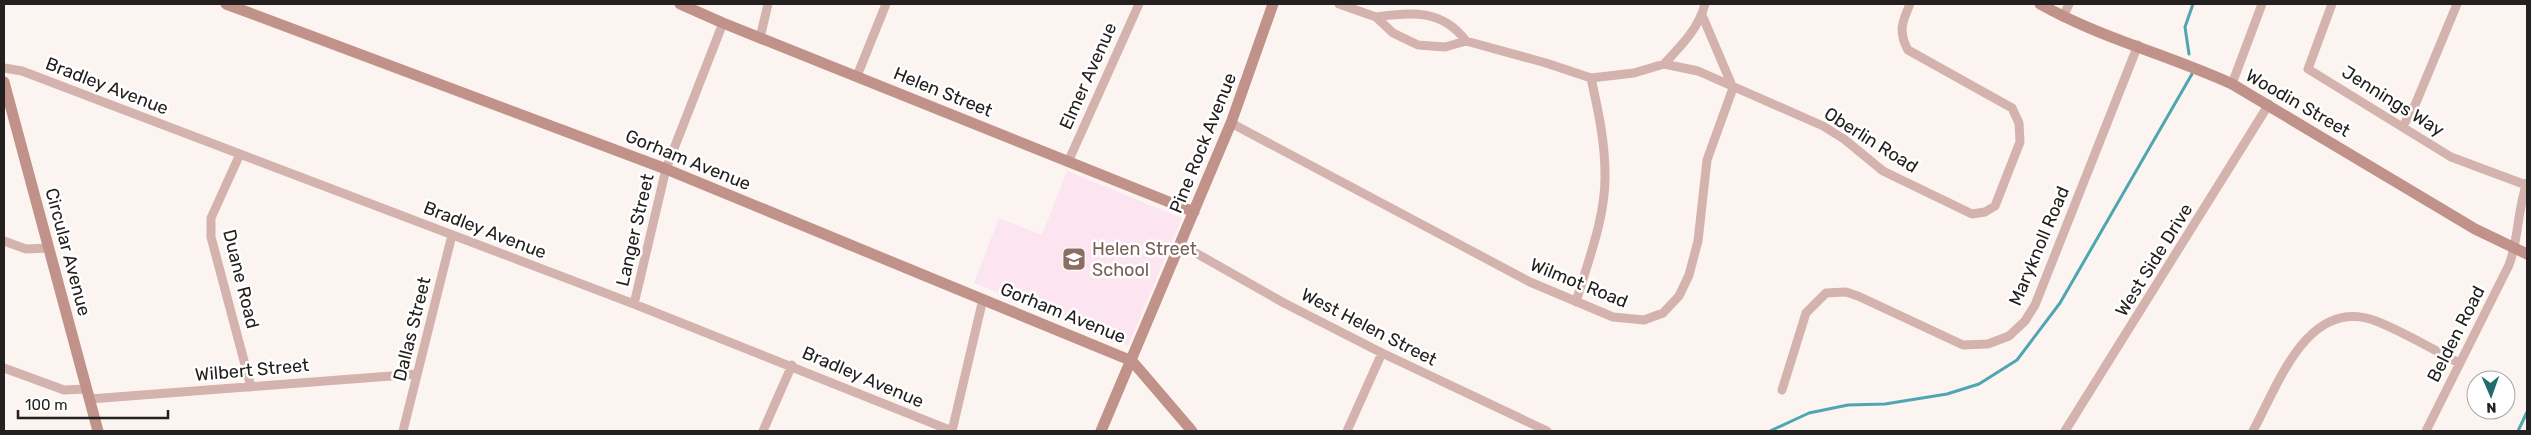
<svg xmlns="http://www.w3.org/2000/svg" width="2531" height="435" viewBox="0 0 2531 435" font-family="Rubik,sans-serif">
	<style>
		.education { fill: #fce5f1 }
		.lines { fill: none; stroke-linecap: round; stroke-linejoin: round }
		.stream { stroke: #4da6b2; stroke-width: 3 }
		.street { stroke: #d4b3ae; stroke-width: 9 }
		.secondary { stroke: #c1928a; stroke-width: 11 }
		.labels { text-anchor: middle; stroke-width: 5; stroke-linejoin: round; paint-order: stroke }
		.street-label { font-size: 18px; fill: #23201f; stroke: #fff }
		.education-label { font-size: 18px; fill: #785e54; stroke: #fff; text-anchor: start }
	</style>
	<rect width="100%" height="100%" fill="#fcf4f1"/>
	<!-- education -->
	<path class="education" d="M 1067,171 L 1182,218 L 1128,346 L 974,283 L 999,218 L 1042,235 Z"/>
	<g class="lines">
		<!-- stream -->
		<path class="stream" d="M 2189,54 L 2185,27 L 2193,4
			M 1770,431 L 1809,413 L 1848,405 L 1885,404 L 1947,394 L 1979,384 L 2017,360 L 2060,303 L 2192,74
			M 2518,431 L 2527,412"/>
		<!-- street -->
		<path class="street" d="M 1339,4 L 1376,17 L 1393,33 L 1418,45 L 1445,47 L 1466,41 L 1546,63 L 1591,78 L 1634,73 L 1664,64 L 1698,71 L 1823,126 L 1844,139 L 1883,171 L 1972,214 L 1985,212 L 1995,206 L 2020,142 L 2019,123 L 2012,108 L 1908,50 C 1898,32 1902,22 1910,4
			M 2332,4 L 2308,69 L 2451,157 L 2526,185
			M 1376,17 C 1412,12 1442,9 1466,41
			M 2063,17 L 2069,4
			M 760,38 L 768,4
			M 1664,64 C 1681,46 1699,28 1705,4
			M 4,68 L 22,71 L 634,304 L 952,431
			M 857,76 L 886,4
			M 2232,84 L 2262,4
			M 1231,123 L 1530,282 L 1613,317 L 1644,320 L 1663,313 L 1679,296 L 1689,275 L 1698,241 L 1707,160 L 1733,88 L 1702,15
			M 2403,126 L 2415,105 L 2457,4
			M 240,154 L 211,218 L 211,237 L 251,387
			M 1068,162 L 1139,4
			M 4,241 L 26,249 L 49,248
			M 1180,244 L 1284,303 L 1382,353 L 1547,431
			M 1576,302 C 1588,261 1606,216 1605,174 C 1605,141 1598,110 1591,78
			M 634,304 L 666,169 L 723,23
			M 4,368 L 64,390 L 87,389
			M 1782,390 L 1806,313 L 1826,293 L 1846,292 L 1858,296 L 1963,345 L 1988,344 L 2009,336 L 2025,321 L 2035,305 L 2138,45
			M 90,399 L 417,374
			M 403,431 L 452,235
			M 763,431 L 792,365
			M 952,431 L 983,299
			M 1347,431 L 1382,353
			M 2065,431 L 2269,104
			M 2253,431 C 2278,385 2308,295 2376,321 C 2404,332 2432,349 2459,363
			M 2426,431 L 2509,265 C 2519,239 2517,210 2527,183"/>
		<!-- secondary -->
		<path class="secondary" d="M 226,4 L 666,169 L 1132,361 L 1192,431
			M 680,4 L 723,23 L 1194,212
			M 2040,4 C 2100,38 2169,55 2232,84 L 2475,229 L 2527,254
			M 4,82 L 98,431
			M 1101,431 L 1231,123 L 1273,4"/>
	</g>
	<!-- icons -->
	<defs>
		<g id="school-square" transform="scale(1.25)"><rect x="-9" y="-9" width="18" height="18" rx="4" fill="#8d6e63" stroke="#fff"/><path d="M0-5L7-2L0 1L-7-2ZM-4 1L0 2.5L4 1V4Q0 6-4 4Z" fill="#fff"/></g>
	</defs>
	<g fill-rule="evenodd">
		<use href="#school-square" x="1074" y="259"/>
	</g>
	<g class="labels">
		<!-- street labels -->
		<g class="street-label">
			<text transform="translate(1088 76) rotate(-66)" y="6">Elmer Avenue</text>
			<text transform="translate(107 86) rotate(21)" y="6">Bradley Avenue</text>
			<text transform="translate(943 92) rotate(22)" y="6">Helen Street</text>
			<text transform="translate(2393 101) rotate(32)" y="6">Jennings Way</text>
			<text transform="translate(2298 103) rotate(30)" y="6">Woodin Street</text>
			<text transform="translate(1871 140) rotate(32)" y="6">Oberlin Road</text>
			<text transform="translate(1203 143) rotate(-68)" y="6">Pine Rock Avenue</text>
			<text transform="translate(688 160) rotate(22)" y="6">Gorham Avenue</text>
			<text transform="translate(485 230) rotate(21)" y="6">Bradley Avenue</text>
			<text transform="translate(635 230) rotate(-77)" y="6">Langer Street</text>
			<text transform="translate(2039 246) rotate(-67)" y="6">Maryknoll Road</text>
			<text transform="translate(68 252) rotate(75)" y="6">Circular Avenue</text>
			<text transform="translate(2154 260) rotate(-58)" y="6">West Side Drive</text>
			<text transform="translate(241 279) rotate(76)" y="6">Duane Road</text>
			<text transform="translate(1579 283) rotate(22)" y="6">Wilmot Road</text>
			<text transform="translate(1063 313) rotate(22)" y="6">Gorham Avenue</text>
			<text transform="translate(1369 327) rotate(27)" y="6">West Helen Street</text>
			<text transform="translate(412 329) rotate(-76)" y="6">Dallas Street</text>
			<text transform="translate(2456 334) rotate(-63)" y="6">Belden Road</text>
			<text transform="translate(252 370) rotate(-5)" y="6">Wilbert Street</text>
			<text transform="translate(863 377) rotate(23)" y="6">Bradley Avenue</text>
		</g>
		<!-- education labels -->
		<g class="education-label">
			<text x="1092" y="255">Helen Street<tspan x="1092" dy="21">School</tspan></text>
		</g>
	</g>
	<!-- border -->
	<rect width="2531" height="435" fill="none" stroke="#23201f" stroke-width="10"/>
	<!-- north arrow -->
	<g transform="translate(2491 395) rotate(178)"><circle r="24" fill="#ffffff" stroke="#a7a6a5"/>
	<path d="M0-4L9 19L0 12L-9 19Z" fill="#206c6e"/>
	<text y="-8" font-size="14" font-weight="bold" text-anchor="middle" fill="#23201f">N</text>
	</g>
	<!-- scale -->
	<path d="M18 410v8h150v-8" fill="none" stroke="#23201f" stroke-width="2.5"/>
	<text x="25" y="410" font-size="15" fill="#23201f" stroke="#ffffff" stroke-width="4" paint-order="stroke">100 m</text>
</svg>
